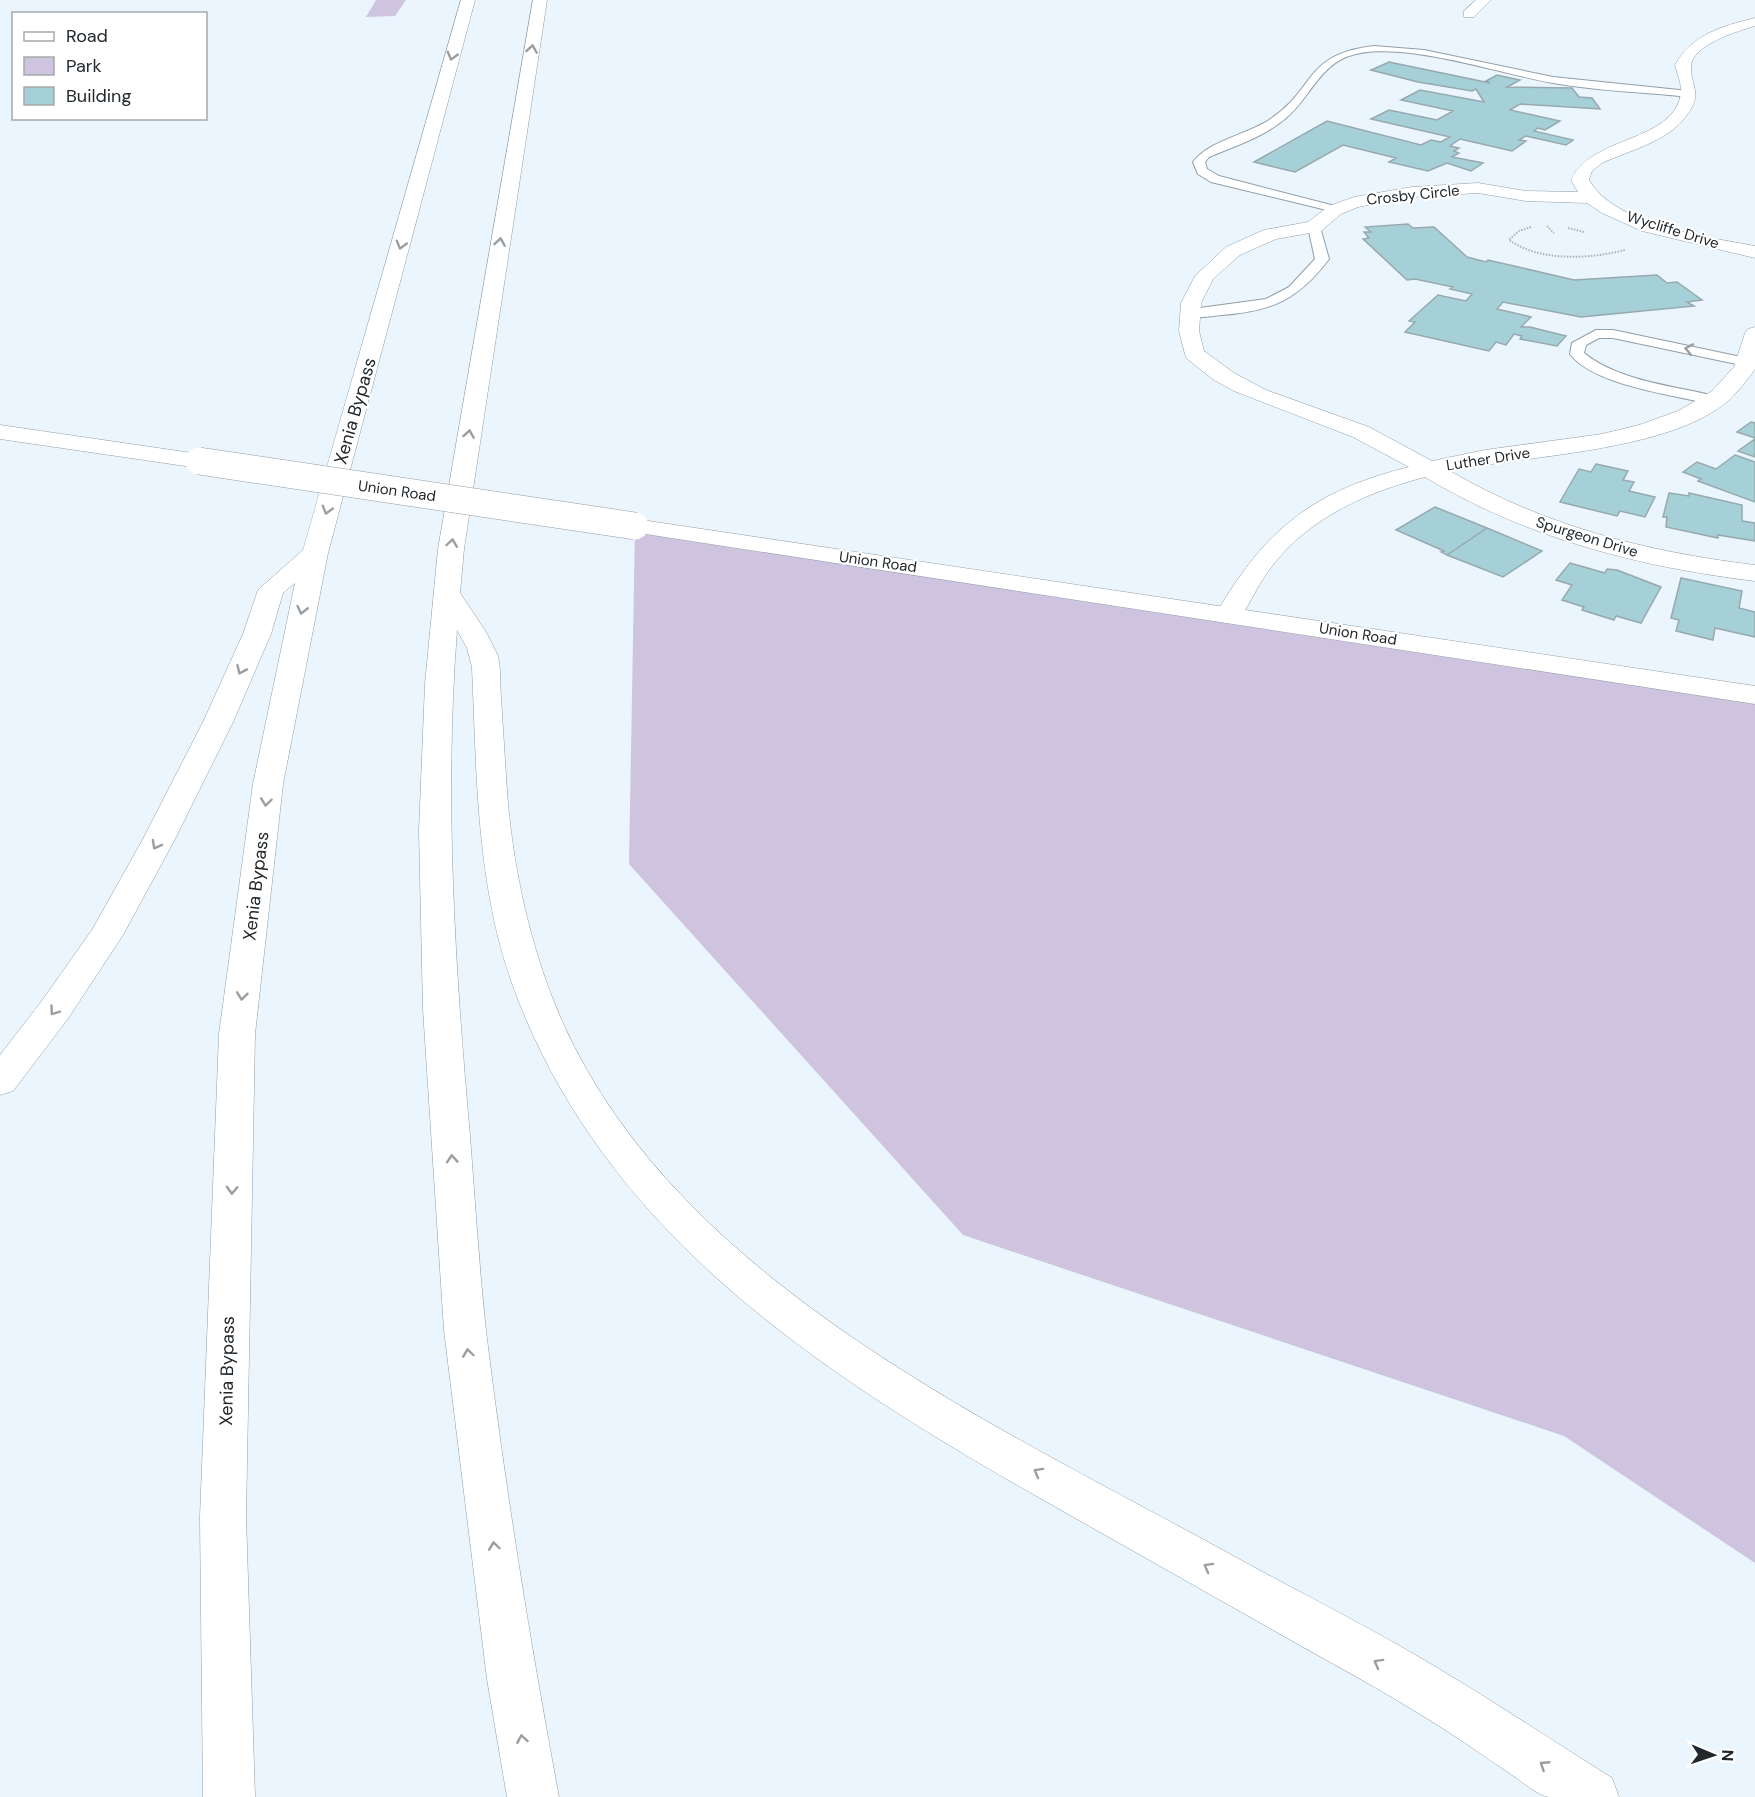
<svg xmlns="http://www.w3.org/2000/svg" width="1755" height="1797" viewBox="0 0 1755 1797" font-family="'DM Sans',sans-serif">
	<style>
		.green { fill: #cfc4df }
		.building { fill: #a5d0d8; stroke: #97a9ad; stroke-width: 1.5 }
		.lines { fill: none; stroke-linecap: round; stroke-linejoin: round }
		.service-casing { stroke: #919ea8; stroke-width: 2 }
		.minor-casing { stroke: #919ea8; stroke-width: 1 }
		.tertiary-casing { stroke: #919ea8; stroke-width: 1 }
		.motorway-casing { stroke: #919ea8; stroke-width: 1 }
		.path { stroke: #a9b2b9; stroke-width: 2; stroke-dasharray: 1.5 1.5; stroke-linecap: butt }
		.service { fill: #fff; fill-rule: evenodd }
		.minor { fill: #fff; fill-rule: evenodd }
		.tertiary { fill: #fff; fill-rule: evenodd }
		.motorway { fill: #fff; fill-rule: evenodd }
		.tertiary-bridge-casing { stroke: #919ea8; stroke-width: 28; stroke-linecap: butt }
		.tertiary-bridge { stroke: #fff; stroke-width: 27 }
		.oneway { stroke: #9b9ea0 }
		.labels { text-anchor: middle; stroke-width: 4.5; stroke-linejoin: round; paint-order: stroke }
		.far-street-label { font-size: 15px; fill: #21272b; stroke: #fff }
		.street-label { font-size: 18px; fill: #21272b; stroke: #fff }
	</style>
	<rect width="100%" height="100%" fill="#eaf5fe"/>
	<!-- green -->
	<path class="green" d="M 376,0 L 406,0 L 395,16 L 366,17 Z
		M 635,526 L 1755,696 L 1755,1563 L 1564,1436 L 963,1235 L 629,864 Z"/>
	<!-- building -->
	<path class="building" d="M 1389,62 L 1490,83 L 1486,81 L 1497,75 L 1520,80 L 1507,87 L 1572,88 L 1579,97 L 1592,98 L 1600,109 L 1520,104 L 1510,110 L 1560,121 L 1545,130 L 1538,128 L 1534,131 L 1573,140 L 1566,145 L 1526,136 L 1519,140 L 1526,141 L 1512,151 L 1460,139 L 1450,146 L 1459,148 L 1454,151 L 1459,153 L 1452,157 L 1483,163 L 1471,171 L 1447,163 L 1428,171 L 1389,162 L 1396,158 L 1343,145 L 1295,172 L 1254,162 L 1327,121 L 1421,145 L 1431,140 L 1441,142 L 1450,137 L 1371,119 L 1389,110 L 1437,120 L 1453,111 L 1401,100 L 1420,90 L 1484,102 L 1476,89 L 1472,91 L 1418,82 L 1371,70 Z
		M 1408,224 L 1413,228 L 1434,227 L 1467,257 L 1486,262 L 1488,260 L 1574,280 L 1657,275 L 1667,283 L 1677,282 L 1702,300 L 1687,302 L 1694,306 L 1581,317 L 1503,302 L 1497,309 L 1531,317 L 1521,327 L 1530,327 L 1566,336 L 1557,346 L 1520,339 L 1522,336 L 1514,334 L 1506,345 L 1496,342 L 1489,351 L 1405,332 L 1415,322 L 1409,321 L 1438,295 L 1466,301 L 1472,294 L 1450,289 L 1453,287 L 1415,279 L 1407,280 L 1363,239 L 1369,238 L 1364,232 L 1371,232 L 1365,227 Z
		M 1751,422 L 1755,423 L 1755,438 L 1737,432 Z
		M 1755,439 L 1755,457 L 1738,451 Z
		M 1735,455 L 1755,462 L 1755,502 L 1698,481 L 1701,479 L 1683,472 L 1697,462 L 1716,469 Z
		M 1596,464 L 1628,471 L 1623,480 L 1634,482 L 1629,491 L 1655,497 L 1645,517 L 1620,511 L 1617,516 L 1560,502 L 1579,469 L 1591,472 Z
		M 1669,493 L 1689,496 L 1689,493 L 1742,505 L 1742,521 L 1755,523 L 1755,541 L 1718,535 L 1718,538 L 1666,527 L 1667,517 L 1663,517 Z
		M 1435,507 L 1487,528 L 1447,555 L 1441,552 L 1444,551 L 1396,530 Z
		M 1487,528 L 1542,551 L 1503,577 L 1447,555 Z
		M 1570,563 L 1605,573 L 1607,569 L 1617,570 L 1661,587 L 1641,623 L 1616,616 L 1614,620 L 1582,610 L 1584,607 L 1562,600 L 1572,585 L 1556,580 Z
		M 1681,578 L 1742,591 L 1739,608 L 1755,612 L 1755,637 L 1715,628 L 1713,640 L 1676,631 L 1679,620 L 1671,618 Z"/>
	<g class="lines">
		<!-- service casing -->
		<g class="service-casing">
			<path id="service" d="M 1374,46 L 1424,50 L 1553,77 L 1689,91 L 1694,94 L 1689,97 C 1644,92 1598,91 1553,83 C 1500,74 1395,37 1346,57 C 1318,69 1308,100 1286,118 C 1264,137 1235,146 1209,157 L 1205,162 L 1207,169 L 1219,176 L 1339,207 L 1339,213 L 1211,182 L 1198,174 L 1193,162 C 1210,140 1246,135 1269,120 C 1317,89 1303,54 1374,46 Z
				M 1314,223 L 1320,227 L 1329,259 C 1298,300 1272,311 1222,315 C 1210,316 1196,319 1185,316 L 1185,310 L 1266,299 L 1289,287 L 1315,259 L 1308,227 Z
				M 1596,330 L 1613,330 L 1746,358 L 1753,362 L 1746,366 L 1613,338 L 1599,338 L 1586,345 L 1584,353 C 1620,382 1676,386 1719,397 L 1722,400 L 1714,405 C 1676,395 1594,386 1570,354 L 1572,343 Z"/>
		</g>
		<!-- minor casing -->
		<g class="minor-casing">
			<path id="minor" d="M 1476,0 L 1491,0 L 1474,17 L 1464,17 L 1464,11 Z
				M 1755,18 L 1755,26 C 1738,31 1691,45 1691,67 C 1691,88 1703,93 1687,115 C 1668,142 1630,150 1602,163 L 1592,171 L 1589,180 C 1614,225 1708,237 1755,246 L 1755,258 L 1642,231 L 1602,213 L 1587,203 L 1526,201 L 1478,193 L 1412,197 L 1358,207 L 1341,214 L 1321,231 L 1276,239 L 1240,255 L 1213,279 L 1201,303 L 1199,331 L 1204,351 L 1234,373 L 1266,390 L 1369,427 L 1432,461 L 1485,450 L 1602,434 L 1639,425 L 1678,411 L 1712,391 L 1734,367 L 1745,333 L 1748,329 L 1755,327 L 1755,369 C 1748,379 1738,392 1728,401 C 1668,452 1527,455 1450,471 C 1544,526 1647,552 1755,565 L 1755,581 C 1639,567 1526,538 1425,477 C 1368,492 1310,517 1273,565 C 1259,582 1251,602 1239,620 L 1229,622 L 1219,620 L 1216,614 C 1265,529 1313,491 1409,467 L 1353,437 L 1234,391 L 1214,380 L 1186,358 L 1179,331 L 1181,303 L 1195,276 L 1226,247 L 1264,230 L 1308,222 L 1329,206 L 1354,197 L 1412,187 L 1478,183 L 1526,191 L 1578,192 L 1571,180 C 1591,135 1674,143 1681,93 C 1682,84 1677,74 1675,65 C 1692,34 1723,26 1755,18 Z"/>
		</g>
		<!-- tertiary casing -->
		<g class="tertiary-casing">
			<path id="tertiary" d="M 0,425 L 199,454 L 207,456 L 211,461 L 207,466 L 199,468 L 0,439 Z
				M 635,519 L 1755,686 L 1755,704 L 626,531 L 623,526 L 626,521 Z"/>
		</g>
		<!-- motorway casing -->
		<g class="motorway-casing">
			<path id="motorway" d="M 461,0 L 475,0 L 328,553 L 283,784 L 255,1034 L 246,1517 L 255,1797 L 203,1797 L 200,1517 L 219,1034 L 253,784 L 295,583 L 283,593 L 271,634 L 233,722 L 175,839 L 123,935 L 67,1020 L 13,1091 L 0,1095 L 0,1055 L 41,1002 L 92,930 L 143,839 L 203,722 L 243,634 L 258,590 L 303,550 Z
				M 533,0 L 547,0 L 464,549 L 460,593 L 486,632 L 498,656 C 501,670 500,684 501,698 C 503,729 505,760 507,791 C 512,860 527,932 552,997 C 657,1269 978,1416 1217,1547 C 1296,1591 1378,1631 1454,1678 C 1507,1710 1559,1745 1612,1778 L 1619,1797 C 1597,1797 1571,1797 1549,1797 C 1537,1795 1523,1782 1512,1775 C 1481,1754 1450,1732 1418,1713 C 1368,1682 1316,1655 1266,1626 C 1190,1583 1114,1540 1038,1497 C 826,1376 613,1240 519,1002 C 476,895 477,780 472,667 L 467,648 L 457,630 C 444,799 455,968 470,1136 C 475,1201 479,1266 486,1331 C 505,1486 530,1643 559,1797 L 507,1797 L 487,1679 L 444,1330 L 423,1009 L 419,831 L 425,684 L 438,549 Z"/>
		</g>
		<!-- path -->
		<path class="path" d="M 1547,226 L 1554,233
			M 1531,227 L 1519,231 L 1509,240 C 1540,262 1590,259 1625,250
			M 1568,228 L 1584,232"/>
		<!-- service -->
		<use href="#service" class="service"/>
		<!-- minor -->
		<use href="#minor" class="minor"/>
		<!-- tertiary -->
		<use href="#tertiary" class="tertiary"/>
		<!-- motorway -->
		<use href="#motorway" class="motorway"/>
		<!-- tertiary-bridge casing -->
		<g class="tertiary-bridge-casing">
			<path id="tertiary-bridge" d="M 199,461 L 635,526"/>
		</g>
		<!-- tertiary-bridge -->
		<use href="#tertiary-bridge" class="tertiary-bridge"/>
	</g>
	<!-- one-way arrows -->
	<defs><path id="oneway-chevron" d="M-2-3.5L2.5 0L-2 3.5" fill="none" stroke-width="1.6" stroke-linecap="round" stroke-linejoin="round" transform="scale(1.5)"/></defs>
	<g class="oneway">
		<use href="#oneway-chevron" transform="translate(532 49) rotate(-81)"/>
		<use href="#oneway-chevron" transform="translate(452 56) rotate(105)"/>
		<use href="#oneway-chevron" transform="translate(500 242) rotate(-81)"/>
		<use href="#oneway-chevron" transform="translate(401 245) rotate(106)"/>
		<use href="#oneway-chevron" transform="translate(1689 349) rotate(-169)"/>
		<use href="#oneway-chevron" transform="translate(469 434) rotate(-81)"/>
		<use href="#oneway-chevron" transform="translate(327 510) rotate(106)"/>
		<use href="#oneway-chevron" transform="translate(452 543) rotate(-82)"/>
		<use href="#oneway-chevron" transform="translate(302 610) rotate(103)"/>
		<use href="#oneway-chevron" transform="translate(241 670) rotate(114)"/>
		<use href="#oneway-chevron" transform="translate(266 802) rotate(97)"/>
		<use href="#oneway-chevron" transform="translate(156 845) rotate(119)"/>
		<use href="#oneway-chevron" transform="translate(242 996) rotate(97)"/>
		<use href="#oneway-chevron" transform="translate(54 1011) rotate(126)"/>
		<use href="#oneway-chevron" transform="translate(452 1159) rotate(-94)"/>
		<use href="#oneway-chevron" transform="translate(232 1190) rotate(92)"/>
		<use href="#oneway-chevron" transform="translate(468 1353) rotate(-98)"/>
		<use href="#oneway-chevron" transform="translate(1038 1472) rotate(-151)"/>
		<use href="#oneway-chevron" transform="translate(494 1546) rotate(-98)"/>
		<use href="#oneway-chevron" transform="translate(1208 1567) rotate(-151)"/>
		<use href="#oneway-chevron" transform="translate(1378 1663) rotate(-151)"/>
		<use href="#oneway-chevron" transform="translate(522 1739) rotate(-100)"/>
		<use href="#oneway-chevron" transform="translate(1544 1765) rotate(-147)"/>
	</g>
	<g class="labels">
		<!-- far-street labels -->
		<g class="far-street-label">
			<text transform="translate(1413 195) rotate(-6)" y="5">Crosby Circle</text>
			<text transform="translate(1673 230) rotate(17)" y="5">Wycliffe Drive</text>
			<text transform="translate(1488 459) rotate(-9)" y="5">Luther Drive</text>
			<text transform="translate(397 491) rotate(8)" y="5">Union Road</text>
			<text transform="translate(1587 537) rotate(17)" y="5">Spurgeon Drive</text>
			<text transform="translate(878 562) rotate(8)" y="5">Union Road</text>
			<text transform="translate(1358 634) rotate(9)" y="5">Union Road</text>
		</g>
		<!-- street labels -->
		<g class="street-label">
			<text transform="translate(355 411) rotate(-74)" y="6">Xenia Bypass</text>
			<text transform="translate(256 886) rotate(-83)" y="6">Xenia Bypass</text>
			<text transform="translate(227 1371) rotate(-89)" y="6">Xenia Bypass</text>
		</g>
	</g>
	<!-- legend -->
	<rect x="12" y="12" width="195" height="108" fill="#ffffff" stroke="#a6a9aa" stroke-width="1.5"/>
	<rect x="24" y="32" width="30" height="9" fill="#ffffff" stroke="#a6a9aa" stroke-width="1.5"/>
	<text x="66" y="42" font-size="18" fill="#21272b">Road</text>
	<rect x="24" y="57" width="30" height="18" fill="#cfc4df" stroke="#a6a9aa" stroke-width="1.5"/>
	<text x="66" y="72" font-size="18" fill="#21272b">Park</text>
	<rect x="24" y="87" width="30" height="18" fill="#a5d0d8" stroke="#a6a9aa" stroke-width="1.5"/>
	<text x="66" y="102" font-size="18" fill="#21272b">Building</text>
	<!-- north arrow -->
	<g transform="translate(1713 1755) rotate(92)" stroke="#ffffff" stroke-width="4.5" paint-order="stroke">
	<path d="M0-4.5L10 22L0 15L-10 22Z" fill="#21272b"/>
	<text y="-9" font-size="16" font-weight="bold" text-anchor="middle" fill="#21272b">N</text>
	</g>
</svg>
